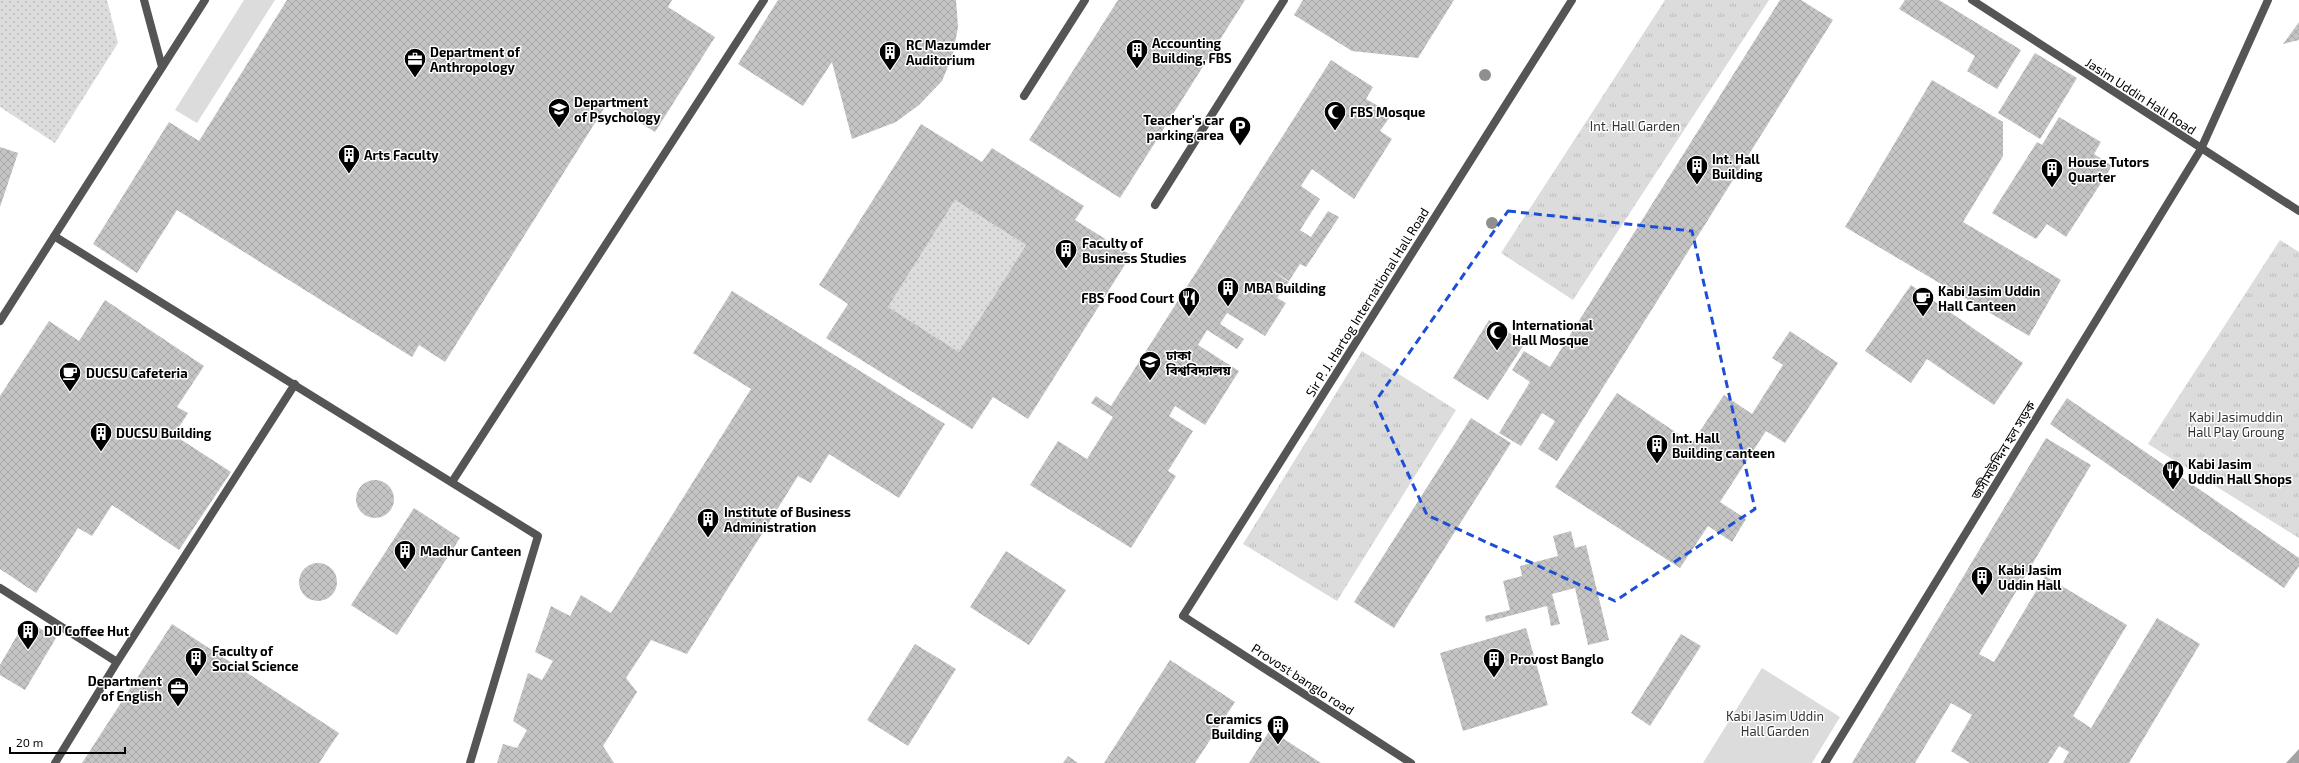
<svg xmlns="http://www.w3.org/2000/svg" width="2299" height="763" viewBox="0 0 2299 763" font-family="'Exo 2','Noto Sans Bengali',sans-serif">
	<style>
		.grass { fill: url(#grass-dots) }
		.park { fill: url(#park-tufts) }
		.garden { fill: #dcdcdc }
		.water { fill: #a3a3a3 }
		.building { fill: url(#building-cross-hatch); fill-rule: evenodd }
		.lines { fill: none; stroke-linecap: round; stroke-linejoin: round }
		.lane { stroke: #555; stroke-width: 8 }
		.tree { fill: #8f8f8f }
		.marked { fill: none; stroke: #1d4ed8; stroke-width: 3; stroke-dasharray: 8 5; stroke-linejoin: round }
		.labels { text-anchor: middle; stroke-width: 3; stroke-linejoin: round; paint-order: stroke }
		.poi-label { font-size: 13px; font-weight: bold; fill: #000; stroke: #fff; text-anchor: start }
		.street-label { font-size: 13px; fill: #000; stroke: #fff }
		.park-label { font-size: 13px; fill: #333; stroke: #fff }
	</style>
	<defs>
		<pattern id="grass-dots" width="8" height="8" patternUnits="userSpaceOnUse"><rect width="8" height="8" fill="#dcdcdc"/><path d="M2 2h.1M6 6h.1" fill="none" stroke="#bbb" stroke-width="1.8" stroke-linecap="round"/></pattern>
		<pattern id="park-tufts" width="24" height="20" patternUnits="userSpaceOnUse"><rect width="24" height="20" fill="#dcdcdc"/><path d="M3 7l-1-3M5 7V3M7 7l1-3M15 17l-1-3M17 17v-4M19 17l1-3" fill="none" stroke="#bbb"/></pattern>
		<pattern id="building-cross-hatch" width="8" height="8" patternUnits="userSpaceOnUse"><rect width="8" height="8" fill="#c4c4c4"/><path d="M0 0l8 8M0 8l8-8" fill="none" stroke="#a7a7a7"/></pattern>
	</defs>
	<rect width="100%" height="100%" fill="#fff"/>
	<!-- grass -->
	<path class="grass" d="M 0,0 L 107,0 L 118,43 L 55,143 L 0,107 Z
		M 955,200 L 1026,245 L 959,352 L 888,307 Z"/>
	<!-- park -->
	<path class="park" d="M 1665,0 L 1769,0 L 1573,300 L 1501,253 Z
		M 2280,240 L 2299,252 L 2299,538 L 2148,444 Z
		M 1362,351 L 1456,410 L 1337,601 L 1243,544 Z"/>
	<!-- garden -->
	<path class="garden" d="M 244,0 L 275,0 L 197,123 L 175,110 Z
		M 1762,668 L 1840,717 L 1812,763 L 1703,763 Z"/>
	<!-- water -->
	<path class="water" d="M 2299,749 L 2299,763 L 2286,763 Z"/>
	<!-- building -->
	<path class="building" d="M 287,0 L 672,0 L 668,7 L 715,37 L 655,132 L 608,102 L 445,362 L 419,345 L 412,357 L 177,210 L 137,273 L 93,244 L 169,122 L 199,141 Z
		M 778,0 L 956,0 L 958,27 L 953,54 L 942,81 L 919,105 L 896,122 L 852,139 L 832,62 L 803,106 L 738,64 Z
		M 1118,0 L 1245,0 L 1120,198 L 1029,140 Z
		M 1303,0 L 1454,0 L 1418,58 L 1352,51 L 1294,15 Z
		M 1780,0 L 1801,0 L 1833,20 L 1557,461 L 1538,449 L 1555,421 L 1542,413 L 1521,446 L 1499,433 L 1530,382 L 1512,370 L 1524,351 L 1550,367 Z
		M 1905,0 L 1939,0 L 2021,50 L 1997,89 L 1967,71 L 1975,56 L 1899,9 Z
		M 2299,22 L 2299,40 L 2283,44 Z
		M 2035,53 L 2077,78 L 2040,139 L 1998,113 Z
		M 1331,60 L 1373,87 L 1366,99 L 1392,114 L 1380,131 L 1392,139 L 1354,199 L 1312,169 L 1301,186 L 1320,199 L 1300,230 L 1311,237 L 1328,211 L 1339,217 L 1306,267 L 1300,264 L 1289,281 L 1266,267 L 1289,282 L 1277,298 L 1286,303 L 1265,336 L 1227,313 L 1220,324 L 1244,339 L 1237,349 L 1207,330 L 1198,345 L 1239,371 L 1205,425 L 1175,406 L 1169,416 L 1193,431 L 1168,471 L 1176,476 L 1131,548 L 1030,485 L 1058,441 L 1087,459 L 1113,417 L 1091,403 L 1096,396 L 1111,406 Z
		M 1932,80 L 2003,122 L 2003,156 L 1963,222 L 2061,280 L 2029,336 L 1845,227 Z
		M 2059,117 L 2101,142 L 2094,154 L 2112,166 L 2066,237 L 2047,224 L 2036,239 L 1992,213 L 2037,142 L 2042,145 Z
		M 921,124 L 982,162 L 992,148 L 1084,206 L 1075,220 L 1131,255 L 1028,419 L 993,397 L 972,429 L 826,338 L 848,304 L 819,285 ZM 955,200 L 1026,245 L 959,352 L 888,307 Z
		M 0,147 L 18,153 L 0,207 Z
		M 1911,285 L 2023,363 L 1994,405 L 1927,359 L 1911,383 L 1865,351 Z
		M 732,291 L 945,424 L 899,498 L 829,454 L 811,483 L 798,476 L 687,654 L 651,640 L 626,678 L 637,692 L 603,746 L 614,763 L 497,763 L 503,744 L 517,748 L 527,730 L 513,721 L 528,673 L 542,680 L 553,661 L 535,652 L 551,606 L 570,616 L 581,595 L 611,613 L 751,389 L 693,353 Z
		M 105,300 L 204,366 L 177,407 L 188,413 L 174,435 L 231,472 L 179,550 L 112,505 L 92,536 L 78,528 L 36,593 L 0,569 L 0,396 L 49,321 L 79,341 Z
		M 1489,320 L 1525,343 L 1488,400 L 1453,378 Z
		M 1790,331 L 1838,363 L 1785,443 L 1766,431 L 1720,502 L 1746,519 L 1732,542 L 1708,526 L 1680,568 L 1555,487 L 1617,393 L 1692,443 L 1724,395 L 1752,414 L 1783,365 L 1772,358 Z
		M 2067,398 L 2299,558 L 2299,566 L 2284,588 L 2050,424 Z
		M 1471,418 L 1511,443 L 1394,628 L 1354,602 Z
		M 2046,438 L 2091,465 L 1979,654 L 1994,662 L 2045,576 L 2127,625 L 2073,716 L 2091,728 L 2157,618 L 2200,644 L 2129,763 L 2063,763 L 2069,752 L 2059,746 L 2048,763 L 1970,763 L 1951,751 L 1972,715 L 1951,703 L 1915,763 L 1852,763 Z
		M356 499a19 19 0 1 1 38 0a19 19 0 1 1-38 0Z
		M 414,508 L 460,538 L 397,635 L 351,605 Z
		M 1571,531 L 1575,548 L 1586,545 L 1609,640 L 1588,645 L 1575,588 L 1552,594 L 1560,624 L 1551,626 L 1547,606 L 1486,622 L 1485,616 L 1510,610 L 1503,581 L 1522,576 L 1520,566 L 1558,556 L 1553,536 Z
		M 1006,551 L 1066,590 L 1029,645 L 970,607 Z
		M299 582a19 19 0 1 1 38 0a19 19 0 1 1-38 0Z
		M 26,620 L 56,638 L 25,690 L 0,675 L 0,665 Z
		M 172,624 L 339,733 L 319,763 L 82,763 Z
		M 1526,628 L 1548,705 L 1463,731 L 1440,653 Z
		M 1681,634 L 1701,646 L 1650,726 L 1631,713 Z
		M 915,644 L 956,669 L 908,746 L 867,720 Z
		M 1170,660 L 1235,702 L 1195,763 L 1104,763 Z
		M 1270,730 L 1321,763 L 1249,763 Z
		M 1068,756 L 1078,763 L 1063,763 Z"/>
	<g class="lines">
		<!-- lane -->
		<path class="lane" d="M 144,0 L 162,67
			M 1972,0 L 2299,211
			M 1024,96 L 1085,0
			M 1155,205 L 1284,0
			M 54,236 L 538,536 L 470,763
			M 0,321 L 205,0
			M 452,482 L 764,0
			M 0,588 L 117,662
			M 55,763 L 117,662 L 295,384
			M 1411,763 L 1183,616 L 1572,0
			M 1825,763 L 2201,149 L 2268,0"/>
	</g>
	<!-- trees -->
	<g class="tree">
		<circle cx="1485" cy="75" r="6"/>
		<circle cx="1492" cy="223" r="6"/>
	</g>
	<!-- marked area -->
	<path class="marked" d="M 1508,211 L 1692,231 L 1755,509 L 1615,601 L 1427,515 L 1375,402 Z"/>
	<!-- icons -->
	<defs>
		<g id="building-pin" transform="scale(1.15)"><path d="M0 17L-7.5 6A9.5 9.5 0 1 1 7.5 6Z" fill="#000" stroke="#fff"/><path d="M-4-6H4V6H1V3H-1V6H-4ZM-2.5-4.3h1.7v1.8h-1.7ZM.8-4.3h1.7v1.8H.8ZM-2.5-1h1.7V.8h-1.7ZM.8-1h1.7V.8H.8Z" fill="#fff"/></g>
		<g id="office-pin" transform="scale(1.15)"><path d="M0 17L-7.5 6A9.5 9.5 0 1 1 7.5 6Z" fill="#000" stroke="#fff"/><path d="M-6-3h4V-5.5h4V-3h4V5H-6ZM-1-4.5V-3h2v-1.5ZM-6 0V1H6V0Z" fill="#fff"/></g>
		<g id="university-pin" transform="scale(1.15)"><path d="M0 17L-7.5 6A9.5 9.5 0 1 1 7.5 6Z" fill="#000" stroke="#fff"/><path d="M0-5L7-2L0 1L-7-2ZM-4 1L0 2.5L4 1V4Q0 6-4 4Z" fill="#fff"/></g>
		<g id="mosque-pin" transform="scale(1.15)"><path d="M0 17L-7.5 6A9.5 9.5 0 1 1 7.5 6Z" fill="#000" stroke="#fff"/><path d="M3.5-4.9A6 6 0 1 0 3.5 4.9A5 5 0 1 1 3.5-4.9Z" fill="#fff"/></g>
		<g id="parking-pin" transform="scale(1.15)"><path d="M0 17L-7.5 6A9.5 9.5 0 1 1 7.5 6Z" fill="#000" stroke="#fff"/><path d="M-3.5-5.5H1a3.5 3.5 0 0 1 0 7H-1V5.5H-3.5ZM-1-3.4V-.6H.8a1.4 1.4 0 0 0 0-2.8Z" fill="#fff"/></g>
		<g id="restaurant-pin" transform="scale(1.15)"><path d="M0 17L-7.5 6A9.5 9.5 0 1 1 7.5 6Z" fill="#000" stroke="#fff"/><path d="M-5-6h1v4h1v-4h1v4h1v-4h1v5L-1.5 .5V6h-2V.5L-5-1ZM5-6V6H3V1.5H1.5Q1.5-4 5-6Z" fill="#fff"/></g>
		<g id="cafe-pin" transform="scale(1.15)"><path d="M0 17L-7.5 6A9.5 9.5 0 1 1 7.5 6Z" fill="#000" stroke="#fff"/><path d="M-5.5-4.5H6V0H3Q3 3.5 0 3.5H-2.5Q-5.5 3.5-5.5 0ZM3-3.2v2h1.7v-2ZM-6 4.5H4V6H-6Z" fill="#fff"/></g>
	</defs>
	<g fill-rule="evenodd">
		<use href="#building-pin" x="1137" y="50"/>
		<use href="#building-pin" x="890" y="52"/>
		<use href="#office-pin" x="415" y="59"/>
		<use href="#university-pin" x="559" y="109"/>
		<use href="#mosque-pin" x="1335" y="112"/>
		<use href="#parking-pin" x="1240" y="127"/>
		<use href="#building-pin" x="349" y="155"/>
		<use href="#building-pin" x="1697" y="166"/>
		<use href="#building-pin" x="2052" y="169"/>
		<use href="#building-pin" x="1066" y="250"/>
		<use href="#building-pin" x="1228" y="288"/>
		<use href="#restaurant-pin" x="1189" y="298"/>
		<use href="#cafe-pin" x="1923" y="298"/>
		<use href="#mosque-pin" x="1497" y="332"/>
		<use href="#university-pin" x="1150" y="362"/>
		<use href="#cafe-pin" x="70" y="373"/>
		<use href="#building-pin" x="101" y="433"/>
		<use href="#building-pin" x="1657" y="445"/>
		<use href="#restaurant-pin" x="2173" y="471"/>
		<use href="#building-pin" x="708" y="519"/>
		<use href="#building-pin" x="405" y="551"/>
		<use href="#building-pin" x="1982" y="577"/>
		<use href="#building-pin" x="28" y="631"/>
		<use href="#building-pin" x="196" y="658"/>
		<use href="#building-pin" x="1494" y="659"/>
		<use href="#office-pin" x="178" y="688"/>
		<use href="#building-pin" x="1278" y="726"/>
	</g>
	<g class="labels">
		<!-- poi labels -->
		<g class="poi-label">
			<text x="1152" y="48">Accounting<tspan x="1152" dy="15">Building, FBS</tspan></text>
			<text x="906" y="50">RC Mazumder<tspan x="906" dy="15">Auditorium</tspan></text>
			<text x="430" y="57">Department of<tspan x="430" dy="15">Anthropology</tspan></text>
			<text x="574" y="107">Department<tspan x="574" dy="15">of Psychology</tspan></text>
			<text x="1350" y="117">FBS Mosque</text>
			<text x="1224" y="125" text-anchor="end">Teacher's car<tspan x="1224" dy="15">parking area</tspan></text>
			<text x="364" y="160">Arts Faculty</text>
			<text x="1712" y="164">Int. Hall<tspan x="1712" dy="15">Building</tspan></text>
			<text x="2068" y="167">House Tutors<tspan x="2068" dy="15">Quarter</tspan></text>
			<text x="1082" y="248">Faculty of<tspan x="1082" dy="15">Business Studies</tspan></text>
			<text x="1244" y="293">MBA Building</text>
			<text x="1938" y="296">Kabi Jasim Uddin<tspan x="1938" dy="15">Hall Canteen</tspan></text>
			<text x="1174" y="303" text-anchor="end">FBS Food Court</text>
			<text x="1512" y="330">International<tspan x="1512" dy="15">Hall Mosque</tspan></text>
			<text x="1166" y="360">ঢাকা<tspan x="1166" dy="15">বিশ্ববিদ্যালয়</tspan></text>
			<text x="86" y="378">DUCSU Cafeteria</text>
			<text x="116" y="438">DUCSU Building</text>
			<text x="1672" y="443">Int. Hall<tspan x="1672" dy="15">Building canteen</tspan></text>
			<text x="2188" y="469">Kabi Jasim<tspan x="2188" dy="15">Uddin Hall Shops</tspan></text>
			<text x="724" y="517">Institute of Business<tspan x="724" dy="15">Administration</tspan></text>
			<text x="420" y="556">Madhur Canteen</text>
			<text x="1998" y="575">Kabi Jasim<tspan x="1998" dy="15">Uddin Hall</tspan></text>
			<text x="44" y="636">DU Coffee Hut</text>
			<text x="212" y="656">Faculty of<tspan x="212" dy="15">Social Science</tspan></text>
			<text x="1510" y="664">Provost Banglo</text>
			<text x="162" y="686" text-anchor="end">Department<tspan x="162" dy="15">of English</tspan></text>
			<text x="1262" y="724" text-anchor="end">Ceramics<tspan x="1262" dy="15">Building</tspan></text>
		</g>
		<!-- street labels -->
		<g class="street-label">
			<text transform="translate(2141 96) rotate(33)" y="5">Jasim Uddin Hall Road</text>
			<text transform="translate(1367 302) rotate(-58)" y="5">Sir P. J. Hartog International Hall Road</text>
			<text transform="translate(2003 450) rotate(-59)" y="5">জসীমউদ্দিন হল সড়ক</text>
			<text transform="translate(1303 679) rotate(33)" y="5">Provost banglo road</text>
		</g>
		<!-- park labels -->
		<g class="park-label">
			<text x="1635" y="131">Int. Hall Garden</text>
			<text x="2236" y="422">Kabi Jasimuddin<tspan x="2236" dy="15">Hall Play Groung</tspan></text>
			<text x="1775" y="721">Kabi Jasim Uddin<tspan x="1775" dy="15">Hall Garden</tspan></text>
		</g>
	</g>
	<!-- scale -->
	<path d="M10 747v6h115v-6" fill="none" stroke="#000000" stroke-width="2"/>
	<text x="16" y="747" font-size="12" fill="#000000" stroke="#ffffff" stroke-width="3" paint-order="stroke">20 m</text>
</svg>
